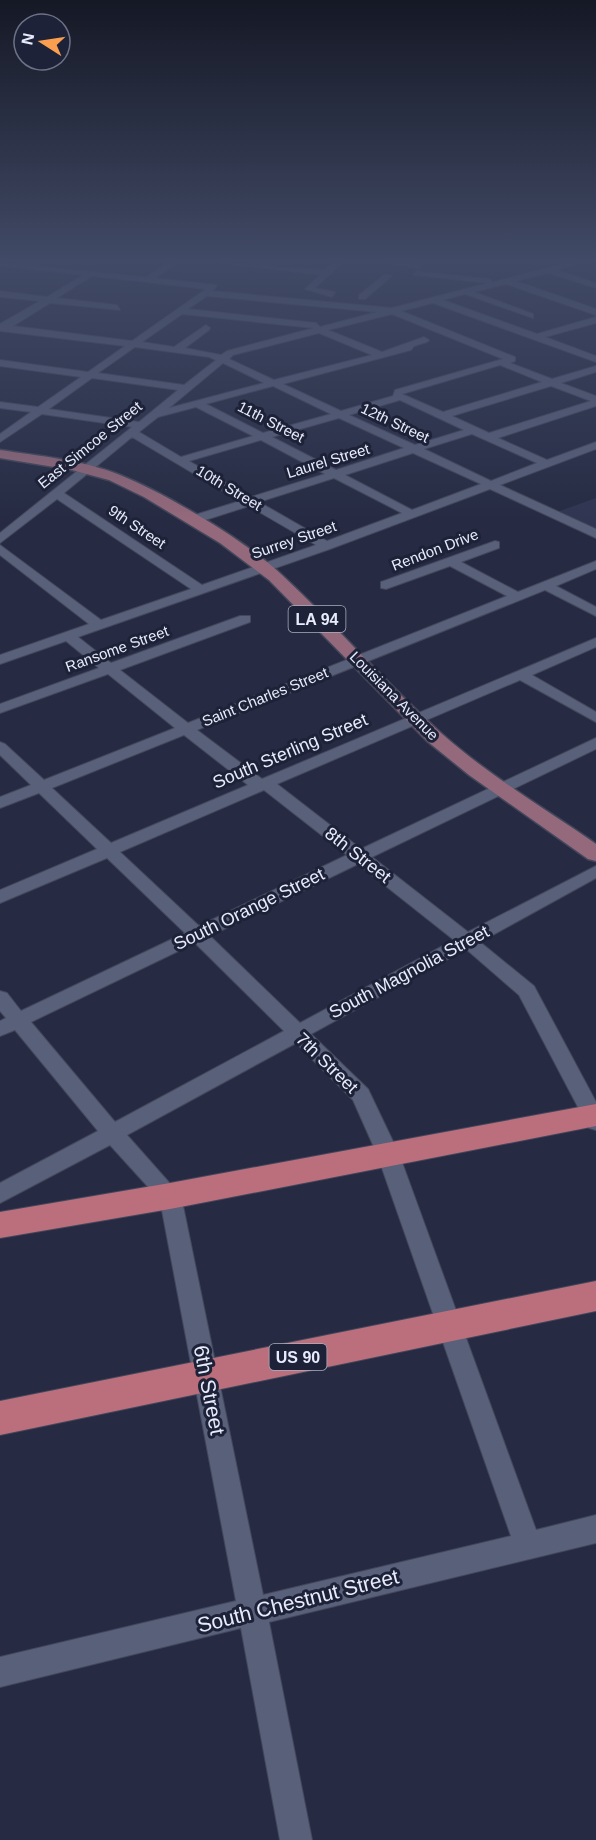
<svg xmlns="http://www.w3.org/2000/svg" width="596" height="1840" viewBox="0 0 596 1840" font-family="Helvetica,sans-serif">
	<style>
		.built { fill: #303652 }
		.lines { fill: none; stroke-linecap: round; stroke-linejoin: round }
		.minor-casing { stroke: #43475b; stroke-width: 2 }
		.major-casing { stroke: #43475b; stroke-width: 3 }
		.highway-casing { stroke: #43475b; stroke-width: 2 }
		.minor { fill: #59607a; fill-rule: evenodd }
		.major { fill: #94697b; fill-rule: evenodd }
		.highway { fill: #bb6f7c; fill-rule: evenodd }
		.labels { text-anchor: middle; stroke-width: 6; stroke-linejoin: round; paint-order: stroke }
		.far-street-label { font-size: 15px; fill: #e7ebfb; stroke: #1d2238 }
		.shield { fill: #1d2238; stroke: #aaafc0; stroke-width: 1.5 }
		.shield-label { font-size: 16px; font-weight: bold; fill: #e7ebfb }
		.street-label { font-size: 18px; fill: #e7ebfb; stroke: #1d2238 }
		.near-street-label { font-size: 21px; fill: #e7ebfb; stroke: #1d2238 }
	</style>
	<rect width="100%" height="100%" fill="#262b43"/>
	<!-- built -->
	<path class="built" d="M 596,498 L 596,530 L 557,512 Z"/>
	<g class="lines">
		<!-- minor casing -->
		<g class="minor-casing">
			<path id="minor" d="M 0,263 L 146,277 L 167,263 L 177,263 L 156,278 L 217,285 L 213,291 L 392,308 L 488,283 L 413,275 L 416,271 L 490,279 L 493,282 L 566,263 L 580,263 L 557,270 L 596,283 L 596,288 L 548,273 L 516,281 L 596,309 L 596,315 L 506,284 L 474,292 L 533,314 L 533,318 L 465,294 L 443,300 L 537,334 L 596,317 L 596,323 L 545,337 L 596,356 L 596,362 L 433,303 L 401,311 L 515,357 L 515,361 L 510,363 L 552,379 L 596,366 L 596,372 L 561,383 L 596,396 L 596,406 L 498,438 L 547,460 L 596,442 L 596,449 L 500,485 L 596,529 L 596,538 L 490,489 L 330,549 L 78,637 L 111,663 L 240,616 L 250,616 L 250,622 L 120,670 L 188,723 L 507,596 L 450,566 L 386,589 L 381,588 L 381,582 L 495,541 L 499,542 L 499,548 L 461,562 L 518,592 L 596,561 L 596,569 L 556,586 L 596,607 L 596,616 L 545,590 L 197,730 L 262,779 L 596,638 L 596,647 L 532,675 L 596,712 L 596,722 L 520,680 L 277,784 L 361,849 L 596,738 L 596,749 L 372,857 L 468,932 L 596,866 L 596,878 L 480,942 L 534,986 L 596,1102 L 596,1130 L 589,1128 L 519,995 L 466,949 L 311,1034 L 368,1089 L 399,1154 L 536,1530 L 596,1515 L 596,1543 L 269,1622 L 312,1840 L 280,1840 L 241,1628 L 0,1687 L 0,1657 L 236,1601 L 160,1200 L 110,1145 L 0,1203 L 0,1183 L 98,1131 L 15,1030 L 0,1036 L 0,1021 L 6,1018 L 0,1011 L 0,991 L 7,993 L 21,1011 L 185,933 L 107,858 L 0,903 L 0,890 L 97,849 L 39,793 L 0,808 L 0,797 L 31,785 L 0,755 L 0,742 L 5,744 L 44,780 L 175,728 L 108,674 L 0,713 L 0,704 L 99,668 L 66,641 L 0,664 L 0,655 L 89,624 L 0,555 L 0,545 L 101,620 L 191,589 L 57,499 L 0,543 L 0,533 L 132,427 L 42,414 L 0,442 L 0,434 L 31,412 L 0,408 L 0,402 L 38,407 L 81,377 L 0,366 L 0,360 L 88,372 L 125,346 L 0,331 L 0,324 L 40,301 L 0,297 L 0,291 L 47,297 L 83,275 L 0,266 ZM 92,276 L 206,289 L 132,341 L 13,326 L 50,303 L 120,310 L 117,305 L 57,298 ZM 207,296 L 377,312 L 320,327 L 316,323 L 188,309 ZM 182,314 L 314,328 L 227,351 L 221,355 L 185,348 L 209,330 L 210,328 L 206,325 L 174,347 L 142,342 ZM 392,314 L 503,359 L 395,390 L 393,396 L 341,411 L 283,384 L 411,350 L 414,346 L 427,342 L 429,340 L 424,337 L 382,352 L 328,330 ZM 319,333 L 372,355 L 274,380 L 229,359 L 233,355 ZM 135,347 L 209,357 L 216,360 L 184,385 L 98,373 ZM 223,363 L 264,383 L 169,408 ZM 500,365 L 542,382 L 443,412 L 402,394 ZM 92,378 L 178,390 L 139,422 L 49,409 ZM 273,386 L 331,414 L 263,433 L 206,404 ZM 551,386 L 591,401 L 489,433 L 452,416 ZM 400,400 L 464,430 L 415,445 L 349,415 ZM 196,407 L 253,436 L 181,457 L 139,432 L 158,417 ZM 339,418 L 404,448 L 336,470 L 272,437 ZM 472,434 L 537,463 L 491,481 L 424,449 ZM 132,437 L 240,501 L 188,517 L 188,523 L 196,523 L 249,506 L 316,545 L 202,585 L 64,493 ZM 261,440 L 325,474 L 251,497 L 189,461 ZM 413,453 L 481,484 L 412,510 L 345,475 ZM 334,478 L 402,513 L 327,541 L 259,502 ZM 184,735 L 248,785 L 111,843 L 52,788 ZM 264,790 L 347,855 L 199,926 L 120,852 ZM 358,864 L 454,940 L 300,1023 L 210,936 ZM 195,943 L 284,1031 L 115,1122 L 31,1022 ZM 296,1043 L 353,1100 L 377,1154 L 511,1536 L 263,1595 L 181,1196 L 127,1135 Z
				M 222,263 L 325,270 L 333,263 L 342,263 L 315,288 L 335,292 L 332,297 L 305,289 L 320,275 Z
				M 384,263 L 413,263 L 422,266 L 418,268 Z
				M 385,274 L 392,276 L 365,299 L 359,299 L 359,295 Z"/>
		</g>
		<!-- major casing -->
		<g class="major-casing">
			<path id="major" d="M 0,450 C 39,456 83,460 120,475 C 167,494 246,541 282,575 C 337,626 385,683 441,733 C 488,775 544,808 596,844 L 596,861 L 588,859 L 469,775 L 427,741 L 269,580 L 220,543 L 144,497 L 109,480 L 72,470 L 0,458 Z"/>
		</g>
		<!-- highway casing -->
		<g class="highway-casing">
			<path id="highway" d="M 596,1104 L 596,1126 L 170,1209 L 0,1238 L 0,1212 L 170,1183 Z
				M 596,1281 L 596,1311 L 0,1435 L 0,1401 Z"/>
		</g>
		<!-- minor -->
		<use href="#minor" class="minor"/>
		<!-- major -->
		<use href="#major" class="major"/>
		<!-- highway -->
		<use href="#highway" class="highway"/>
	</g>
	<!-- sky -->
	<linearGradient id="sky" x2="0" y2="1"><stop stop-color="#151825"/><stop offset="0.5" stop-color="#414a66"/><stop offset="1" stop-color="#414a66" stop-opacity="0"/></linearGradient>
	<rect width="596" height="521" fill="url(#sky)"/>
	<g class="labels">
		<!-- far-street labels -->
		<g class="far-street-label">
			<text transform="translate(271 422) rotate(27)" y="5">11th Street</text>
			<text transform="translate(395 423) rotate(25)" y="5">12th Street</text>
			<text transform="translate(90 445) rotate(-39)" y="5">East Simcoe Street</text>
			<text transform="translate(328 461) rotate(-17)" y="5">Laurel Street</text>
			<text transform="translate(229 488) rotate(31)" y="5">10th Street</text>
			<text transform="translate(137 527) rotate(34)" y="5">9th Street</text>
			<text transform="translate(294 540) rotate(-19)" y="5">Surrey Street</text>
			<text transform="translate(435 550) rotate(-21)" y="5">Rendon Drive</text>
			<text transform="translate(117 649) rotate(-20)" y="5">Ransome Street</text>
			<text transform="translate(394 696) rotate(45)" y="5">Louisiana Avenue</text>
			<text transform="translate(265 697) rotate(-22)" y="5">Saint Charles Street</text>
		</g>
		<!-- shield labels -->
		<g class="shield">
			<rect x="288.5" y="606" width="57" height="26" rx="4.5"/>
			<rect x="269.5" y="1344" width="57" height="26" rx="4.5"/>
		</g>
		<g class="shield-label">
			<text x="317" y="625">LA 94</text>
			<text x="298" y="1363">US 90</text>
		</g>
		<!-- street labels -->
		<g class="street-label">
			<text transform="translate(290 751) rotate(-23)" y="6">South Sterling Street</text>
			<text transform="translate(358 855) rotate(38)" y="6">8th Street</text>
			<text transform="translate(249 909) rotate(-26)" y="6">South Orange Street</text>
			<text transform="translate(409 972) rotate(-28)" y="6">South Magnolia Street</text>
			<text transform="translate(327 1063) rotate(44)" y="6">7th Street</text>
		</g>
		<!-- near-street labels -->
		<g class="near-street-label">
			<text transform="translate(209 1390) rotate(79)" y="7">6th Street</text>
			<text transform="translate(298 1601) rotate(-14)" y="7">South Chestnut Street</text>
		</g>
	</g>
	<!-- north arrow -->
	<g transform="translate(42 42) rotate(282)"><circle r="28" fill="#1d2238" stroke="#6e7286" stroke-width="1.5"/>
	<path d="M0-4.5L10 22L0 15L-10 22Z" fill="#fa9f4f"/>
	<text y="-9" font-size="16" font-weight="bold" text-anchor="middle" fill="#e7ebfb">N</text>
	</g>
</svg>
